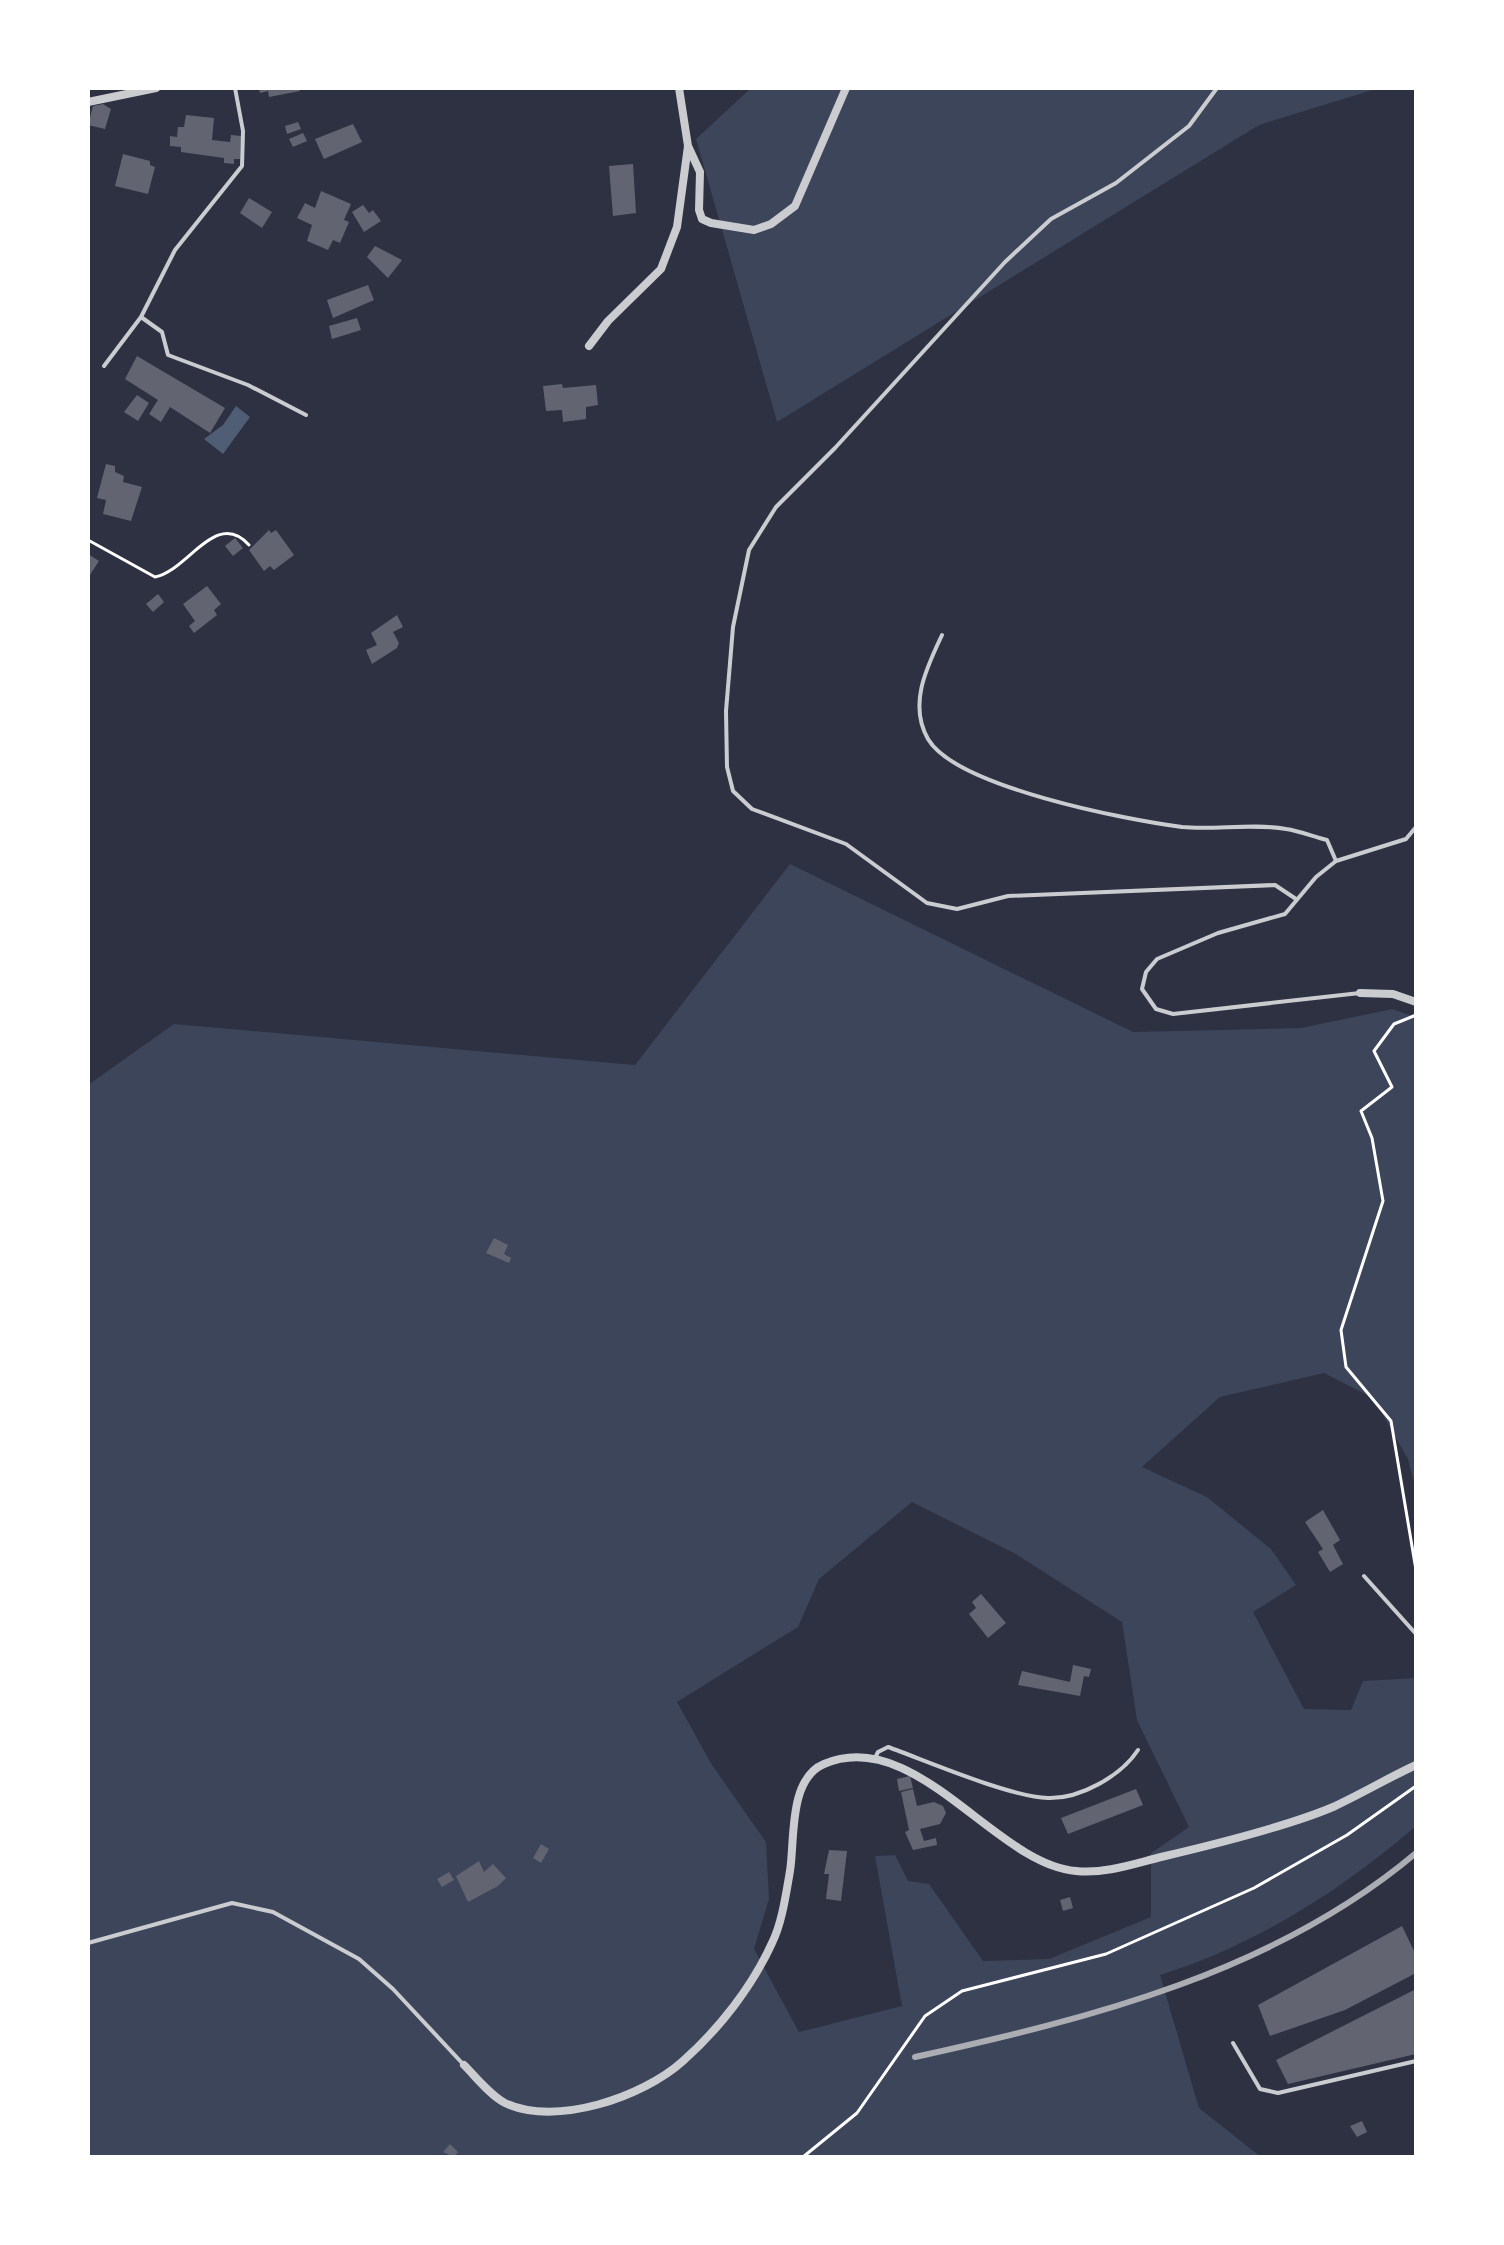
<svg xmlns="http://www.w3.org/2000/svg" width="1504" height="2245" viewBox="0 0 1504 2245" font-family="Montserrat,sans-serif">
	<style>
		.green { fill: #3c4559; fill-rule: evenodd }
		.water { fill: #4f5d75 }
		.building { fill: #626471 }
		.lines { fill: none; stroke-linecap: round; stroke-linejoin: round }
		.path { stroke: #fff; stroke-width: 3 }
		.service { stroke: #caccd0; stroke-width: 4 }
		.minor { stroke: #caccd0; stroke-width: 8 }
		.rail { stroke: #abadb3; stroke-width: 6 }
	</style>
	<rect width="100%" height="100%" fill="#2d3142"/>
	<!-- green -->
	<path class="green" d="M 751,88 L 1379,88 L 1259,125 L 777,422 L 696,139 Z
		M 790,864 L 1133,1032 L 1301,1028 L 1392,1009 L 1416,1017 L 1416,1490 L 1408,1459 L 1373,1398 L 1324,1373 L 1220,1397 L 1142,1467 L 1207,1497 L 1271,1549 L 1296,1585 L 1253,1612 L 1304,1709 L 1351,1710 L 1363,1681 L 1416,1678 L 1416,1826 C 1342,1890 1254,1946 1160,1975 L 1199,2108 L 1261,2157 L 88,2157 L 88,1085 L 174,1024 L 635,1065 ZM 912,1502 L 1014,1553 L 1122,1622 L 1137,1720 L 1189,1827 L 1151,1853 L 1151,1917 L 1049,1959 L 983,1961 L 929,1884 L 908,1881 L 895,1855 L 875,1856 L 902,2006 L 799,2032 L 754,1949 L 769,1899 L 766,1842 L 712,1765 L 677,1702 L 798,1627 L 819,1579 Z"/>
	<!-- water -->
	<path class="water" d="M 236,406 L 250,417 L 223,454 L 204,439 L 223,425 Z"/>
	<!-- building -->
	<path class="building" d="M 259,88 L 299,88 L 300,91 L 269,97 L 268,91 L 260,93 Z
		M 103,104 L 111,109 L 105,129 L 88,125 L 93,106 Z
		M 186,115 L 214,118 L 212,140 L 230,142 L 231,135 L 241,136 L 240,159 L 234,159 L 234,164 L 224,163 L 224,158 L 181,152 L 181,147 L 170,146 L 170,136 L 177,137 L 178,127 L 184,127 Z
		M 298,122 L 301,129 L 287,134 L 285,126 Z
		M 353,124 L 362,142 L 324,159 L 315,139 Z
		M 303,133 L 307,141 L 293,147 L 289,139 Z
		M 123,154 L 150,161 L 150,165 L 155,167 L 148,194 L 115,186 Z
		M 633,164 L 636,213 L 613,216 L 609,166 Z
		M 321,191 L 351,204 L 344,220 L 349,222 L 340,243 L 333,240 L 328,250 L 307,241 L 312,225 L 297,218 L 305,203 L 315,208 Z
		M 249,198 L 272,212 L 262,228 L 240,213 Z
		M 363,205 L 369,213 L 373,210 L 381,221 L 364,232 L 352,212 Z
		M 375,246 L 402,260 L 388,278 L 367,257 Z
		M 368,285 L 374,300 L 333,318 L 327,300 Z
		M 357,318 L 361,330 L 332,339 L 329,326 Z
		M 137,356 L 225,408 L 210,433 L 170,407 L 161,422 L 149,414 L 158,400 L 125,379 Z
		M 562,384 L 563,388 L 596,385 L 598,405 L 586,407 L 586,419 L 563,422 L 562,410 L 546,411 L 543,386 Z
		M 137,395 L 149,403 L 138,421 L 124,412 Z
		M 106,464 L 115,466 L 115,472 L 124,476 L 123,482 L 142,487 L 131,521 L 103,514 L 106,500 L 97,498 Z
		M 269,530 L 271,533 L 276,530 L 294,555 L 274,570 L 270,566 L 264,571 L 249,550 Z
		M 235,538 L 243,548 L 233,556 L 225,546 Z
		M 88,554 L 99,561 L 88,578 Z
		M 207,586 L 221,604 L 214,610 L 217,615 L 194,633 L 189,626 L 195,621 L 183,604 Z
		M 158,594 L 164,602 L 153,612 L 146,604 Z
		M 397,615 L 403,627 L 393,632 L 399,643 L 397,648 L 372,664 L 366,650 L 377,645 L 371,633 Z
		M 494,1238 L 508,1245 L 504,1254 L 511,1258 L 509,1263 L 486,1253 Z
		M 1323,1510 L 1340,1540 L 1333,1545 L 1343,1564 L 1330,1572 L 1318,1552 L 1323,1549 L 1305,1522 Z
		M 981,1594 L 1006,1623 L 988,1638 L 969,1614 L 976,1608 L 972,1602 Z
		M 1073,1665 L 1091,1669 L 1089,1677 L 1084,1676 L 1080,1696 L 1018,1685 L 1022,1671 L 1070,1682 Z
		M 910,1776 L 913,1788 L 899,1791 L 897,1779 Z
		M 913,1789 L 917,1806 L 934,1802 L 943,1806 L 946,1813 L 940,1824 L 920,1829 L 924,1841 L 936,1838 L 937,1845 L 913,1850 L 905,1832 L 909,1830 L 901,1792 Z
		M 1136,1789 L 1143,1805 L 1068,1834 L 1061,1818 Z
		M 541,1844 L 549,1849 L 541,1863 L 533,1858 Z
		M 829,1850 L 847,1851 L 841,1901 L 826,1899 L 829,1874 L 824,1874 Z
		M 479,1861 L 484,1872 L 493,1864 L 506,1878 L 498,1886 L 468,1902 L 456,1876 Z
		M 449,1872 L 454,1880 L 442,1887 L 437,1879 Z
		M 1070,1897 L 1073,1908 L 1063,1911 L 1060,1900 Z
		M 1402,1926 L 1416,1955 L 1416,1973 L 1345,2010 L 1270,2036 L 1258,2005 Z
		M 1416,1989 L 1416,2054 L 1288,2084 L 1276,2060 Z
		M 1362,2121 L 1367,2132 L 1357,2137 L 1350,2126 Z
		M 450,2144 L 458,2152 L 454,2157 L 443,2152 Z"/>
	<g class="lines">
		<!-- path -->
		<path class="path" d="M 88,540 L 155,577 C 188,571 216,508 249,545
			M 1416,1015 L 1394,1024 L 1374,1051 L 1392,1087 L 1361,1111 L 1372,1138 L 1383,1201 L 1341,1330 L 1346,1367 L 1391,1421 L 1416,1570
			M 803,2157 L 857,2113 L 925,2016 L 962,1991 L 1106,1954 L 1254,1888 L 1347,1835 L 1416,1786"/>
		<!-- service -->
		<path class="service" d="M 1217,88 L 1189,126 L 1116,183 L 1051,219 L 1005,262 L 835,448 L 776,507 L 749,550 L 733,627 L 726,711 L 727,767 L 733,791 L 752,809 L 846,844 L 927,903 L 957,909 L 1008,896 L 1275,885 L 1296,899
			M 141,317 L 162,332 L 168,355 L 248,385 L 306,415
			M 104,366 L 141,317 L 175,250 L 242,166 L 243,131 L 235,88
			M 942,635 C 927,667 908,704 928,739 C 956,787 1127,820 1182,827 C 1216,830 1252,823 1286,829 C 1300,831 1314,837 1327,840 L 1336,861
			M 1360,993 L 1173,1014 L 1156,1009 L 1142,989 L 1146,972 L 1157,959 L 1218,933 L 1285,914 L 1316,877 L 1336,861 L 1406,839 L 1416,827
			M 1364,1576 L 1416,1634
			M 874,1760 L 878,1752 L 888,1747 C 927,1761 1010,1797 1048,1798 C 1080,1799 1121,1776 1138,1750
			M 88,1943 L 232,1903 L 273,1912 L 359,1959 L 393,1989 L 463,2064
			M 1233,2043 L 1260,2089 L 1278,2093 L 1416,2061"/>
		<!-- minor -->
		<path class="minor" d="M 88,102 L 156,88
			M 688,146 L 700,172 L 699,210 L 702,219 L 711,223 L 754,230 L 771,224 L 795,206 L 846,88
			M 589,346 L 608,321 L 661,269 L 677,227 L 688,146 L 679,88
			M 1360,993 L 1393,994 L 1416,1002
			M 464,2065 C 476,2077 490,2095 505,2103 C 556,2127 643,2097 683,2061 C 719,2029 752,1987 772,1943 C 782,1923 786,1894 790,1871 C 795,1841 788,1779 824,1764 C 915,1725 996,1865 1076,1871 C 1105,1874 1133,1864 1161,1857 C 1212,1845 1286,1827 1333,1807 C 1361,1794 1388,1778 1416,1765"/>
		<!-- rail -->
		<path class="rail" d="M 915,2057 C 1092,2018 1275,1972 1416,1853"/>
	</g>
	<!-- border -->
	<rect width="1504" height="2245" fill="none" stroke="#ffffff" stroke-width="180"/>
</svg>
